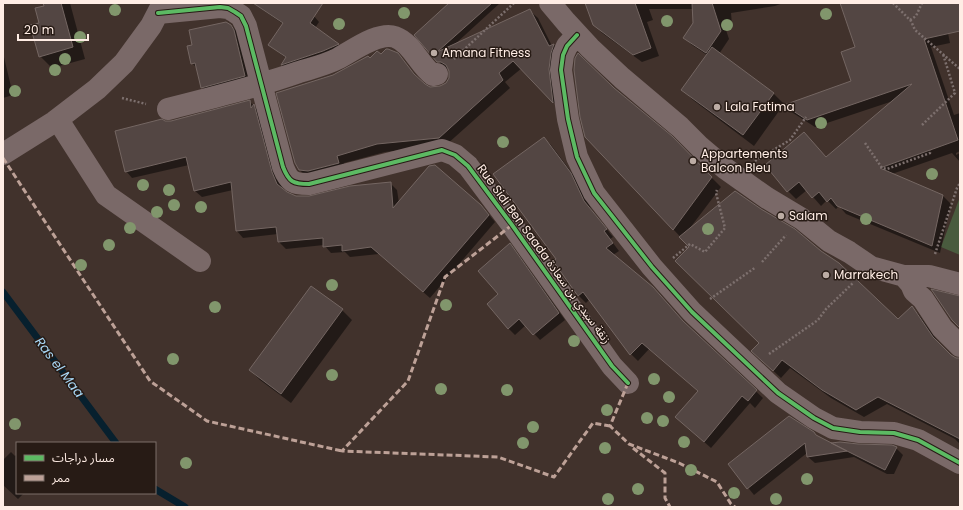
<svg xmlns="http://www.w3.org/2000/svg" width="963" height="510" viewBox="0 0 963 510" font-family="Poppins,'Noto Sans Arabic',sans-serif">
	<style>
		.green { fill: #495b3e }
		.shadow { fill: #0007 }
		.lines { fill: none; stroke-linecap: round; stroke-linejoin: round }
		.stream { stroke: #07202e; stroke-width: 7 }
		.building { fill: #534643; stroke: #746662 }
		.path { stroke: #7d706e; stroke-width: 2.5; stroke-dasharray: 2 2; stroke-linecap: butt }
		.minor { stroke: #7a6968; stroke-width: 22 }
		.quiet { stroke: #bda197; stroke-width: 3; stroke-dasharray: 6 3; stroke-linecap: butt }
		.cycleway-casing { stroke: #271b15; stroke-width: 6 }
		.cycleway { stroke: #5cba63; stroke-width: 4 }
		.tree { fill: #81966c }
		.poi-dot { fill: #bcaca4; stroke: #271b15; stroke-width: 1.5 }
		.labels { text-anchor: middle; stroke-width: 3; stroke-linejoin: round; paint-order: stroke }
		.poi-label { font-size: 12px; fill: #ffede5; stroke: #271b15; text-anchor: start }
		.street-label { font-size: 12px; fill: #ffede5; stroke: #271b15 }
		.water-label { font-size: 13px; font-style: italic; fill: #a8d7f5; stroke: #271b15 }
	</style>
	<rect width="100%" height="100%" fill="#41322c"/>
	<!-- green -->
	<path class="green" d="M 960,197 L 960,255 L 941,247 Z"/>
	<!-- shadow -->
	<path class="shadow" d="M 44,3 L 70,3 L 85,59 L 52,68 L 40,56 L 40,23 L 45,7 Z
		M 253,3 L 294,3 L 314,16 L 319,22 L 315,28 L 343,49 L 287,70 L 282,65 L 286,58 L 269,45 L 283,24 Z
		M 450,3 L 500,3 L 453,46 L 530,11 L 538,18 L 552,46 L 554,45 L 561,53 L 560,109 L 522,68 L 505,82 L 510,88 L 446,145 L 385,152 L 344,163 L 346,171 L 307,178 L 300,170 L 333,76 L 381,55 L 397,54 L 421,82 L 430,88 L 440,87 L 446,84 L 450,78 L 449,69 L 446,69 L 433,56 Z
		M 586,3 L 783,3 L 775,6 L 731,13 L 732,24 L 724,24 L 729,39 L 719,54 L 773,93 L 784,104 L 754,146 L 693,100 L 682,89 L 707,55 L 692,45 L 684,37 L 703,9 L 649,9 L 653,20 L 647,22 L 659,56 L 642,62 L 602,33 L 594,24 Z
		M 840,3 L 942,3 L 950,43 L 931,47 L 954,115 L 960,113 L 960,151 L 956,153 L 956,155 L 960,153 L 960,162 L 952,153 L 892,174 L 943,196 L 951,204 L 940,253 L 846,214 L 839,206 L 836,209 L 827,200 L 821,206 L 807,190 L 796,199 L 788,191 L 804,134 L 826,158 L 893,101 L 815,127 L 793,113 L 785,105 L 853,82 L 856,48 Z
		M 231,25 L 238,33 L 251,83 L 209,94 L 202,87 L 198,69 L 192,63 L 193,45 Z
		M 3,53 L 13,95 L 3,98 Z
		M 613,88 L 671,137 L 721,187 L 690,228 L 898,320 L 912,307 L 919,315 L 941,346 L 951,356 L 956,359 L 960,359 L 960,444 L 955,439 L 887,404 L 864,417 L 831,398 L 790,368 L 781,378 L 760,358 L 760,343 L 690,247 L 586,137 Z
		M 250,102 L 260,112 L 278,180 L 284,191 L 296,197 L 309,198 L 390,183 L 397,190 L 399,203 L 481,205 L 495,222 L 430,298 L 379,254 L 350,257 L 345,252 L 331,253 L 324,245 L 286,249 L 279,242 L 278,234 L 243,238 L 237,231 L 233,190 L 202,197 L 195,191 L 189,165 L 132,178 L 126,171 L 171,122 Z
		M 544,138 L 551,145 L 578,181 L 591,209 L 613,237 L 610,239 L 619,251 L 613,255 L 763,398 L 755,408 L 750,403 L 711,448 L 684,424 L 699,392 L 649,349 L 638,361 L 631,354 L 590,299 L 586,303 L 579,296 L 555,262 L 557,259 Z
		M 510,245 L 516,251 L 565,320 L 540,340 L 526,325 L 515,335 L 508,328 L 499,294 Z
		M 342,310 L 352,320 L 291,403 L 260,380 L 250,370 Z
		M 818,437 L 836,446 L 896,448 L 903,455 L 894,474 L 887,474 L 854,457 L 815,463 L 808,457 L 807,453 L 754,495 L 729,464 Z
		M 11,452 L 15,456 L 17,454 L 17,493 L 24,493 L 18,499 L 3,485 L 3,460 Z"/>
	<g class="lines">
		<!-- stream -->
		<path class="stream" d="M 3,292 L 116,443
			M 155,489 L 185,507"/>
	</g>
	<!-- building -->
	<path class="building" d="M 43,3 L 61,3 L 73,47 L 39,57 L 30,25 L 39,23 L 35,8 L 44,6 Z
		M 253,3 L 323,3 L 310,23 L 339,44 L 323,51 L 281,65 L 286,57 L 268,45 L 283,23 Z
		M 449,3 L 492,3 L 437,52 L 530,9 L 549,46 L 554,44 L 551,53 L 549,69 L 553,103 L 513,61 L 499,73 L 503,80 L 439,138 L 377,144 L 337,156 L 339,163 L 308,171 L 299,170 L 295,163 L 276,93 L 333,75 L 368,56 L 370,58 L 377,51 L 381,54 L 386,49 L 388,49 L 398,53 L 414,74 L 425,84 L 430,87 L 440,86 L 446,83 L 449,78 L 449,71 L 446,65 L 441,62 L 437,62 L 414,35 Z
		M 585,3 L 635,3 L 651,48 L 633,55 L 593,25 Z
		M 692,3 L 712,3 L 721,31 L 706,53 L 683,38 L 693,23 Z
		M 840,3 L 960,3 L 960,31 L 924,39 L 958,140 L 880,168 L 943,195 L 932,246 L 837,206 L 831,198 L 827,202 L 819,192 L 812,198 L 799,182 L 787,192 L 765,165 L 804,132 L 826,157 L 912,84 L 807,120 L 784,105 L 851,81 L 841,52 L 855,47 Z
		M 226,22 L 231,25 L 234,30 L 245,76 L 201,88 L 195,63 L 191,64 L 187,46 L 192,45 L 189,30 Z
		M 712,47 L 774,93 L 743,135 L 681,90 Z
		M 578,53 L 614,88 L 672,136 L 712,177 L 673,230 L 585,137 L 580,117 L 574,70 L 575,58 Z
		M 250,100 L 251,108 L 254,104 L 272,172 L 277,184 L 287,192 L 296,196 L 309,196 L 350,186 L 391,182 L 393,208 L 429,166 L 435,165 L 481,205 L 489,215 L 423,292 L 371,247 L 342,251 L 342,245 L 323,247 L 323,238 L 278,242 L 276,227 L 236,231 L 231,182 L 194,191 L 186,157 L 125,172 L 115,131 L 162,119 L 165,121 L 171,121 Z
		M 544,137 L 571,173 L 584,201 L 607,229 L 604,231 L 613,243 L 606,248 L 653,287 L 683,321 L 757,390 L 748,401 L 742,396 L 704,442 L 675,417 L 698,391 L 642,343 L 630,355 L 583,292 L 578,296 L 553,261 L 556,259 L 493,174 Z
		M 735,191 L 761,209 L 795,229 L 821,251 L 839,263 L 898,319 L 912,306 L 933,337 L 951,355 L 956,358 L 960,358 L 960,439 L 878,397 L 856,410 L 822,390 L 782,360 L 773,371 L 751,351 L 759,343 L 675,261 L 689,247 L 679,237 Z
		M 510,243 L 559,313 L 533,335 L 519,319 L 508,329 L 487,304 L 498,294 L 478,271 Z
		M 311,286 L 343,309 L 281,394 L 249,370 Z
		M 931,289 L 960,296 L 960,328 L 952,320 Z
		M 789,416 L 814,432 L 816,435 L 847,451 L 807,457 L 805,443 L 747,489 L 728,464 Z
		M 840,442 L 858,444 L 892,445 L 897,447 L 885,470 L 831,443 Z"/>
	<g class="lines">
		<!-- path -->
		<path class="path" d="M 893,3 L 911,21 L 915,30 L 960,69
			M 910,20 L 916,16 L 922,3
			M 454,59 L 514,3
			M 122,98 L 146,104
			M 922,125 L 955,93 L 943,54
			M 865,143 L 882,168 L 887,169 L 930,153 L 930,150
			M 755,161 L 790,140 L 806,117
			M 935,254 L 957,188 L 960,183
			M 673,258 L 690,244 L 705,252 L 725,228 L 716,193 L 717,190
			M 762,262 L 786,235
			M 710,299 L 756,267
			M 769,354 L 818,320 L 826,309 L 853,283"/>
		<!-- minor -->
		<path class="minor" d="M 550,3 L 566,22 L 590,48 L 622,78 L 680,127 L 700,147 L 726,169 L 767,198 L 802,219 L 829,241 L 849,252 L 871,267 L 904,276 L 929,276 L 960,284
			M 158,13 L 220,7 L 228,8 L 235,12 L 241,16 L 246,26 L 283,167 C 289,182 293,184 309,184 L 442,150 L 455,155 L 468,166 L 512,225 L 612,366 L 628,383
			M 577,35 L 567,46 L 563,55 L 561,70 L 568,119 L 577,157 L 594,193 L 652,267 L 692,312 L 778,393 L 814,418 L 833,428 L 860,432 L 894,433 L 918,440 L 960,463
			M 168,109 C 212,98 256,87 299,72 C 312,68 325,65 337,59 C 351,52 378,31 395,37 C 412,43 419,65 433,75 L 437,74
			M 58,120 L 106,195 L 200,261
			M 3,154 L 54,122 L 97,89 L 124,63 L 151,26 L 163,3
			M 904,276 L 911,284 L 914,291 L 923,299 L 942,328 L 960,346"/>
		<!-- quiet -->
		<path class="quiet" d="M 3,158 L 150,381 L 207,421 L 342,451
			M 512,225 L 445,277 L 408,381 L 342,451 L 498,457 L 554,477 L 593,423 L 610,426
			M 628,383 L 610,426 L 629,444 L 679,463 L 717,482 L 731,504 L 735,507
			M 633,448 L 665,473 L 665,498 L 670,507"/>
		<!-- cycleway casing -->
		<g class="cycleway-casing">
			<path id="cycleway" d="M 158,13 L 220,7 L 228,8 L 235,12 L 241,16 L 246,26 L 283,167 C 289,182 293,184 309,184 L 442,150 L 455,155 L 468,166 L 512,225 L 612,366 L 628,383
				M 577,35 L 567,46 L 563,55 L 561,70 L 568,119 L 577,157 L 594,193 L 652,267 L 692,312 L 778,393 L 814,418 L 833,428 L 860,432 L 894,433 L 918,440 L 960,463"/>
		</g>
		<!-- cycleway -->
		<use href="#cycleway" class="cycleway"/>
	</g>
	<!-- trees -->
	<g class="tree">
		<circle cx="115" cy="10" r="6"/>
		<circle cx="404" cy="13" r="6"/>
		<circle cx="826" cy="14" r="6"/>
		<circle cx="667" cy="21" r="6"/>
		<circle cx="339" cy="24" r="6"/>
		<circle cx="727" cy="25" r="6"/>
		<circle cx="80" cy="37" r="6"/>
		<circle cx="65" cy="59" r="6"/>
		<circle cx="55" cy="70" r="6"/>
		<circle cx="15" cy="91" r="6"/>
		<circle cx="821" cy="123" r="6"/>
		<circle cx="503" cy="142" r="6"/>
		<circle cx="932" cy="174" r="6"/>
		<circle cx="143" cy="185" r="6"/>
		<circle cx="169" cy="190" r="6"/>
		<circle cx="174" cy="205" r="6"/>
		<circle cx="201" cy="207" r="6"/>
		<circle cx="157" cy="212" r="6"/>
		<circle cx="866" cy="219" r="6"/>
		<circle cx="130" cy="228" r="6"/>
		<circle cx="708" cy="229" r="6"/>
		<circle cx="109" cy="245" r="6"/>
		<circle cx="81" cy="265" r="6"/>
		<circle cx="332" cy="285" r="6"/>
		<circle cx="446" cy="305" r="6"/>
		<circle cx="215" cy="307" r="6"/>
		<circle cx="574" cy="341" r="6"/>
		<circle cx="173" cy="359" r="6"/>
		<circle cx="332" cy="375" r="6"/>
		<circle cx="654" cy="379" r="6"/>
		<circle cx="441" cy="389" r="6"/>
		<circle cx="507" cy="390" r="6"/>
		<circle cx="669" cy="397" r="6"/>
		<circle cx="607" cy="410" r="6"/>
		<circle cx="647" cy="418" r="6"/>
		<circle cx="663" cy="421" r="6"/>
		<circle cx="15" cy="424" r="6"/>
		<circle cx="533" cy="427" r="6"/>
		<circle cx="684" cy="442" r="6"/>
		<circle cx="523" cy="443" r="6"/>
		<circle cx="605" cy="448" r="6"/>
		<circle cx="186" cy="463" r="6"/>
		<circle cx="691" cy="470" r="6"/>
		<circle cx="807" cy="479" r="6"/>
		<circle cx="638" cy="489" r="6"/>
		<circle cx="734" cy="493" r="6"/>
		<circle cx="608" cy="499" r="6"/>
		<circle cx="776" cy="499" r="6"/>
	</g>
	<!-- markers -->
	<g class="poi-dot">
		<circle cx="434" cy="53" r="4"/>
		<circle cx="717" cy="107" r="4"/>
		<circle cx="693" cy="161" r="4"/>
		<circle cx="781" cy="216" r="4"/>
		<circle cx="826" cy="275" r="4"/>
	</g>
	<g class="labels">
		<!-- poi labels -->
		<g class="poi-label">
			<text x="442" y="57">Amana Fitness</text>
			<text x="725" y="111">Lala Fatima</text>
			<text x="701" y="158">Appartements<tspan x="701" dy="14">Balcon Bleu</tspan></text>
			<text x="789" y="220">Salam</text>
			<text x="834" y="279">Marrakech</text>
		</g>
		<!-- street labels -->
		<g class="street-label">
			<text transform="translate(544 254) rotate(54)" y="4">Rue Sidi Ben Saada زنقة سيدي بن سعادة</text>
		</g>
		<!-- water labels -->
		<g class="water-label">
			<text transform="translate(60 367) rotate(53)" y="5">Ras el Maa</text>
		</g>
	</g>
	<!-- border -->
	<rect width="963" height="510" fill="none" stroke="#ffede5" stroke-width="8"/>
	<!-- legend -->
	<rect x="16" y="442" width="140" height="52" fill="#271b15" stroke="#7d6f68"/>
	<rect x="24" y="455" width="20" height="6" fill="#5cba63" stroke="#7d6f68"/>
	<text x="52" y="462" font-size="12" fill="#ffede5">مسار دراجات</text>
	<rect x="24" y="475" width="20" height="6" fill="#bda197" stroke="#7d6f68"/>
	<text x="52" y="482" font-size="12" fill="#ffede5">ممر</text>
	<!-- scale -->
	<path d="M18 34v6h70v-6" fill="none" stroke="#ffede5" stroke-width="2"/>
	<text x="24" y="34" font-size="12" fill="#ffede5" stroke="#271b15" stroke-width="3" paint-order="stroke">20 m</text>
</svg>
